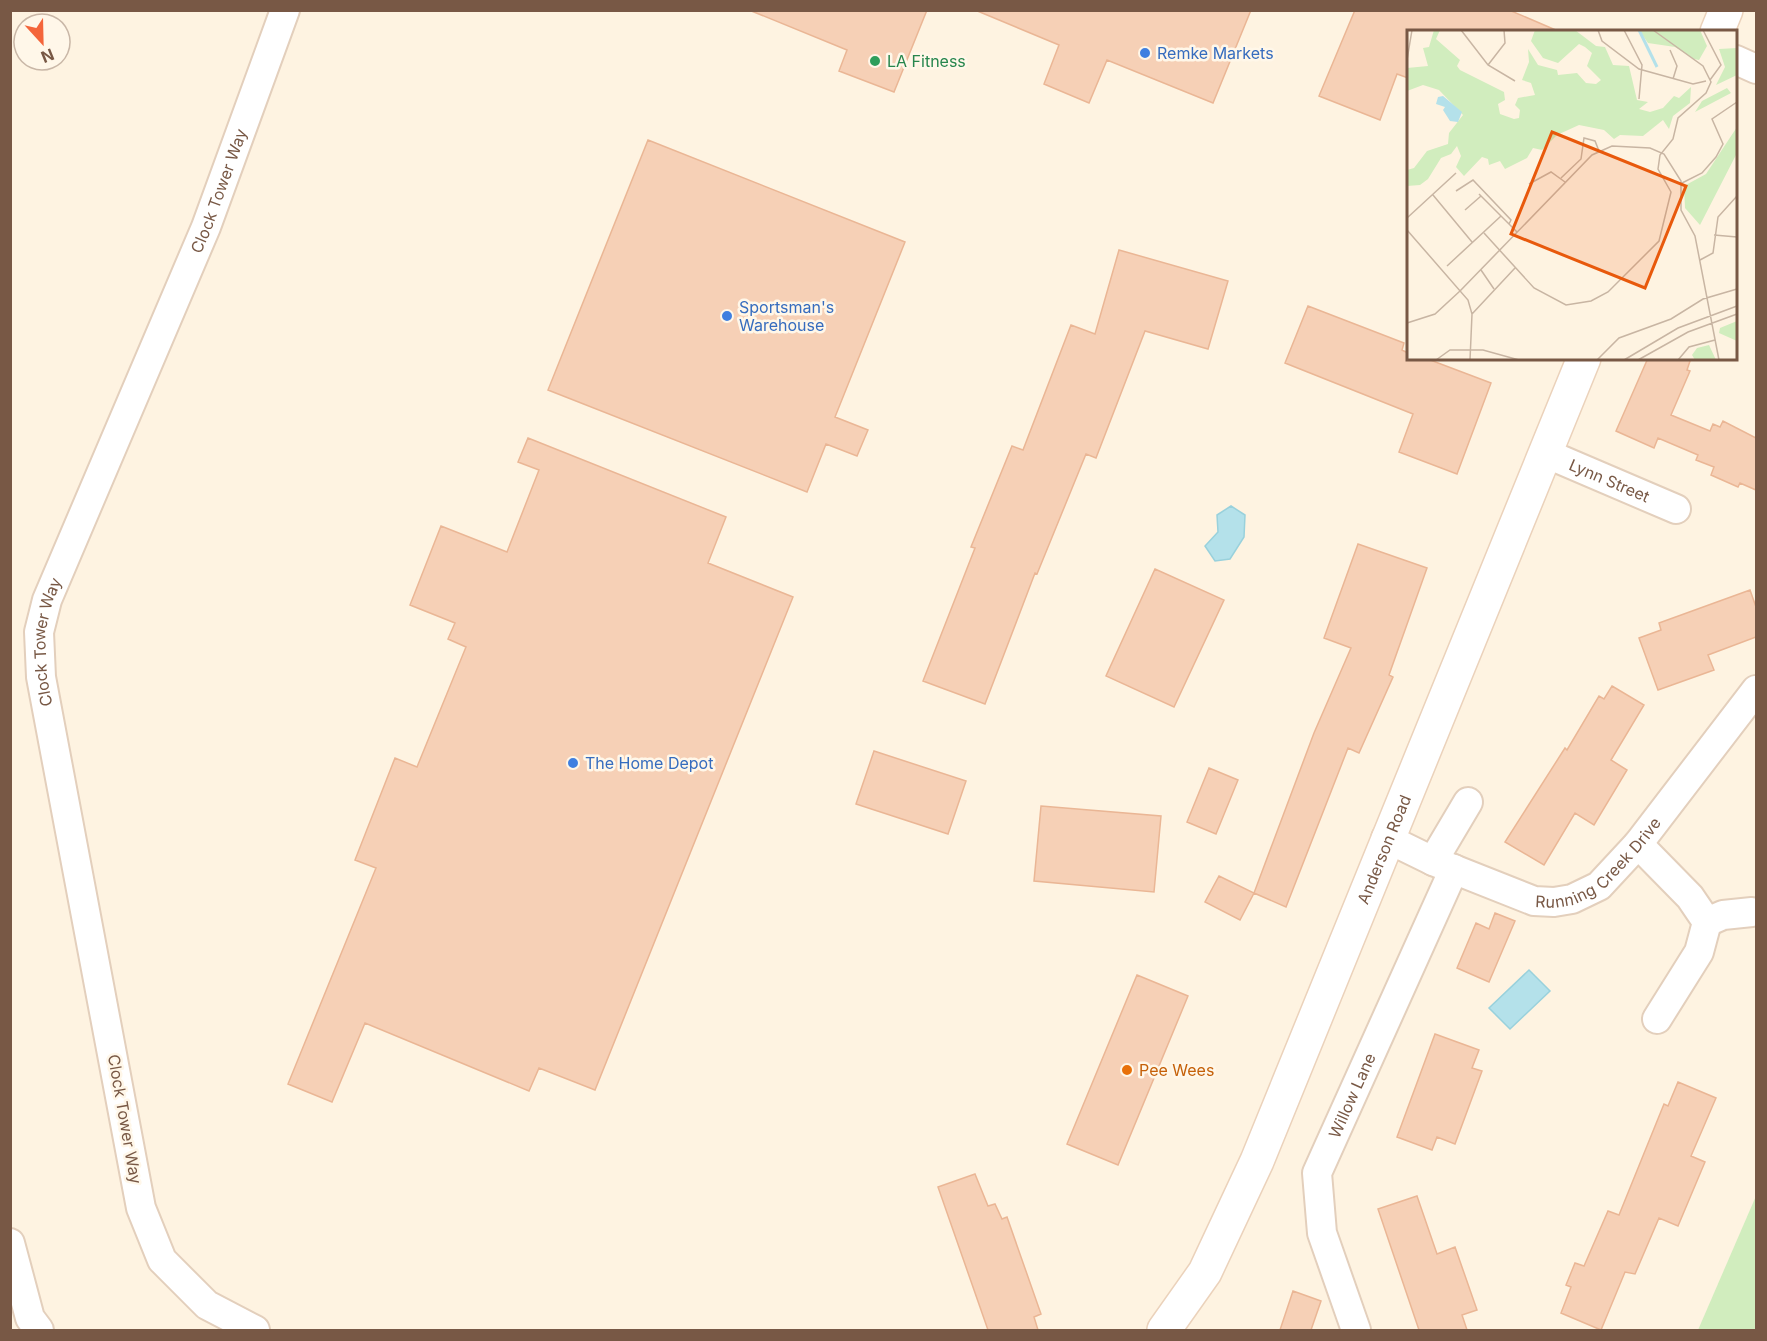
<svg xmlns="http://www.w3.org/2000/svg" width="1767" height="1341" viewBox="0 0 1767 1341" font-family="Inter,sans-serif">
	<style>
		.green { fill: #d1edbe }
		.water { fill: #b4e1ea; stroke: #99d1dc; stroke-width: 1.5 }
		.building { fill: #f6d0b6; stroke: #eab695; stroke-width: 1.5 }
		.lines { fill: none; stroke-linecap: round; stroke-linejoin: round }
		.street-casing { stroke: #e3cfbc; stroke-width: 32 }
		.secondary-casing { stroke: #ebd2bb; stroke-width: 36 }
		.street { stroke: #fff; stroke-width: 28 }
		.secondary { stroke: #fff; stroke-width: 33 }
		.shop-dot { fill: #3f7fe0; stroke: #fff7e9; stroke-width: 2 }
		.leisure-dot { fill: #2e9e5b; stroke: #fff7e9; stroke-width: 2 }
		.food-dot { fill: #e8710a; stroke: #fff7e9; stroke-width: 2 }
		.labels { text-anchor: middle; stroke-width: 5; stroke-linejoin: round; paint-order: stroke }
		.shop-label { font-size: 16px; fill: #366cbe; stroke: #fff7e9; text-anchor: start }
		.leisure-label { font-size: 16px; fill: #27864d; stroke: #fff7e9; text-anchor: start }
		.street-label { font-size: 16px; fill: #785845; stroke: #fff7e9 }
		.food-label { font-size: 16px; fill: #c56008; stroke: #fff7e9; text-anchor: start }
		.inset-river { fill: none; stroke: #b4e1ea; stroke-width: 3 }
		.inset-road { fill: none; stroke: #c8b5a3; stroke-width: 1.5 }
		.view { fill: #e8590c; fill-opacity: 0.15; stroke: #e8590c; stroke-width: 3 }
		.inset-edge { fill: none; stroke: #785845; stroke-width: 3 }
	</style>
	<rect width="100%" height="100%" fill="#fef3e1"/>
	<!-- green -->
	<path class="green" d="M 1756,1196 L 1756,1330 L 1698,1330 Z"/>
	<!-- water -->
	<path class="water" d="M 1231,506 L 1245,515 L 1244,537 L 1230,559 L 1215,561 L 1205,546 L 1218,532 L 1217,515 Z
		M 1529,970 L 1550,991 L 1510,1029 L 1489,1008 Z"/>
	<!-- building -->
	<path class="building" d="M 749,10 L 927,10 L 894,92 L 839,71 L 847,50 Z
		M 975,10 L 1251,10 L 1213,103 L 1107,60 L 1089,103 L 1044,84 L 1059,45 Z
		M 1355,10 L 1509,10 L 1558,31 L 1408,32 L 1408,78 L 1397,74 L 1380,120 L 1319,96 Z
		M 648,140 L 905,242 L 835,417 L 868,430 L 857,456 L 826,444 L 807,492 L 548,390 Z
		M 1119,250 L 1228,281 L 1208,349 L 1145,331 L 1096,458 L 1086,454 L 1037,574 L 1035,573 L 985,704 L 923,681 L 975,548 L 971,547 L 1012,446 L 1023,450 L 1071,325 L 1095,334 Z
		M 1308,306 L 1404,343 L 1402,350 L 1408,353 L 1408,358 L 1425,358 L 1491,383 L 1457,474 L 1399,452 L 1413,414 L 1285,363 Z
		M 1648,358 L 1691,358 L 1687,370 L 1690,371 L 1671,415 L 1710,431 L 1713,424 L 1720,427 L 1723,421 L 1756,438 L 1756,490 L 1740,483 L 1738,487 L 1711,475 L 1714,467 L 1696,460 L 1698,455 L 1658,438 L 1654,448 L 1616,431 Z
		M 528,438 L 726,517 L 708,563 L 793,597 L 595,1090 L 539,1068 L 529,1091 L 365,1023 L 332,1102 L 288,1084 L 376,868 L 355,860 L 395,758 L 417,767 L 466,647 L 448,639 L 455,623 L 410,605 L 441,526 L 507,552 L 539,470 L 518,462 Z
		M 1358,544 L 1427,568 L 1389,675 L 1393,677 L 1359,753 L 1348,748 L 1286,907 L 1254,893 L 1314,733 L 1351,648 L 1324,638 Z
		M 1155,569 L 1224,600 L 1174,707 L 1106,676 Z
		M 1750,590 L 1756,607 L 1756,637 L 1708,655 L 1714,670 L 1658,690 L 1639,638 L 1661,630 L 1659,623 Z
		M 1612,686 L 1644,705 L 1611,760 L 1627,770 L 1594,825 L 1575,813 L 1544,865 L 1505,842 L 1565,748 L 1567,750 L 1599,696 L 1604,699 Z
		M 874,751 L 966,781 L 948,834 L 856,804 Z
		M 1209,768 L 1238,780 L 1216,834 L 1187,822 Z
		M 1041,806 L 1161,816 L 1154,892 L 1034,881 Z
		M 1219,876 L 1254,893 L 1240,920 L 1205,902 Z
		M 1495,913 L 1515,921 L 1489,982 L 1457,968 L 1476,923 L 1489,929 Z
		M 1137,975 L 1188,996 L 1118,1165 L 1067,1144 Z
		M 1435,1034 L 1479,1050 L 1472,1068 L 1482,1071 L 1455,1144 L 1437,1137 L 1432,1150 L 1397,1137 Z
		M 1678,1082 L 1716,1098 L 1691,1156 L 1705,1162 L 1678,1226 L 1659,1218 L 1635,1274 L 1625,1272 L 1601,1330 L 1561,1313 L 1571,1287 L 1566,1285 L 1575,1263 L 1584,1266 L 1608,1211 L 1619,1215 L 1664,1104 L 1668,1106 Z
		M 975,1174 L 988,1206 L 995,1204 L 1002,1219 L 1007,1217 L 1041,1314 L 1034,1317 L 1038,1330 L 988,1330 L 938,1187 Z
		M 1417,1196 L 1437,1254 L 1455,1247 L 1477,1310 L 1462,1315 L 1467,1330 L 1419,1330 L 1378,1209 Z
		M 1293,1291 L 1321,1301 L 1311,1330 L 1280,1330 Z"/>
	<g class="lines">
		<!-- street casing -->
		<g class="street-casing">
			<g id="street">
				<path d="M 1736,60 L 1756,69"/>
				<path id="s1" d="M 1545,453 L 1676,509"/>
				<path id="s2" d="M 1386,838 L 1433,861 L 1534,901 L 1554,902 L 1572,899 L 1599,886 L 1638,844 L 1756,690"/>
				<path d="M 1638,844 L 1690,897 L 1707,922 L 1699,952 L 1657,1019"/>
				<path d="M 1433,861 L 1468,802"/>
				<path d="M 1707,922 L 1723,915 L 1752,912"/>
				<path d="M 10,1243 L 30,1318 L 39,1330"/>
				<path id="s3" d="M 255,1330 L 207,1305 L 162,1260 L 141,1208 L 41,677 L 39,632 L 47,600 L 206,227 L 285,10"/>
				<path id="s4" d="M 1356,1330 L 1322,1233 L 1317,1173 L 1454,869"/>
			</g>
		</g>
		<!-- secondary casing -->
		<g class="secondary-casing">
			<g id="secondary">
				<path d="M 1717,32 L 1726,10"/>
				<path id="s5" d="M 1164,1330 L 1205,1272 L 1257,1161 L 1584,358"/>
			</g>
		</g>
		<!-- street -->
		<use href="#street" class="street"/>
		<!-- secondary -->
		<use href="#secondary" class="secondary"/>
	</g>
	<!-- markers -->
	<g class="shop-dot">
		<circle cx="1145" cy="53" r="6"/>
		<circle cx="727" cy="316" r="6"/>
		<circle cx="573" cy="763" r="6"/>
	</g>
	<circle class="leisure-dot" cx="875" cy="61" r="6"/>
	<circle class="food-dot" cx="1127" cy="1070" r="6"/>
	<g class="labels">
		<!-- shop labels -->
		<g class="shop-label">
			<text x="1157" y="59">Remke Markets</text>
			<text x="739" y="313">Sportsman's<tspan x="739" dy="18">Warehouse</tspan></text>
			<text x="585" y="769">The Home Depot</text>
		</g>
		<!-- leisure labels -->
		<g class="leisure-label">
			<text x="887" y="67">LA Fitness</text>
		</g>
		<!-- street labels -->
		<g class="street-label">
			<text dy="6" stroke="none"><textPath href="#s3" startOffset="1236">Clock Tower Way</textPath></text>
			<text dy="6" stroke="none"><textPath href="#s1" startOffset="70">Lynn Street</textPath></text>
			<text dy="6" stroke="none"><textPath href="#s3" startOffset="750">Clock Tower Way</textPath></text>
			<text dy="6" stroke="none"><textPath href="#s5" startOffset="530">Anderson Road</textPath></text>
			<text dy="6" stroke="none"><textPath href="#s2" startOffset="240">Running Creek Drive</textPath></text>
			<text dy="6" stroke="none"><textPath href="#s4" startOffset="248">Willow Lane</textPath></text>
			<text transform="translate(125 1119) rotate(80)" y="6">Clock Tower Way</text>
		</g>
		<!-- food labels -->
		<g class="food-label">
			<text x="1139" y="1076">Pee Wees</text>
		</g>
	</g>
	<!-- overview -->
	<g transform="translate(1407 30)">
		<rect width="330" height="330" fill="#fef3e1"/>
		<path d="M 27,0 L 33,0 L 29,9 L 53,30 L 50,36 L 53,40 L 97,62 L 98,70 L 91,74 L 93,84 L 107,89 L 112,88 L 113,80 L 108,75 L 111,68 L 128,65 L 124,53 L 115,50 L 122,32 L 121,19 L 131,35 L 150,40 L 151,45 L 170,43 L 179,53 L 189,54 L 194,50 L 180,36 L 185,23 L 178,17 L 172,14 L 151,33 L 136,28 L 124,11 L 128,0 L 168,0 L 189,16 L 198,17 L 206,35 L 222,36 L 230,70 L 241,72 L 232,79 L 243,82 L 256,78 L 267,66 L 272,68 L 284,57 L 283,73 L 266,86 L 262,99 L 256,90 L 236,106 L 213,105 L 207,109 L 197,100 L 172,95 L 150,105 L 135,120 L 126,118 L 120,128 L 98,139 L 93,131 L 82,135 L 81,129 L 75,127 L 57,146 L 49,137 L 54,126 L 50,116 L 44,124 L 34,128 L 21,149 L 13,155 L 0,156 L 0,140 L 7,138 L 20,121 L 41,114 L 42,103 L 56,85 L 32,60 L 16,55 L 0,61 L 0,38 L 21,36 L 16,18 L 22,17 ZM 232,0 L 293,0 L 300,16 L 292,30 L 287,29 L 268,17 L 241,13 ZM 330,18 L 330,45 L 309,55 L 318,37 L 312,19 ZM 320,58 L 324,63 L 288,82 L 295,71 ZM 330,97 L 330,123 L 293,195 L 278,178 L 277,156 L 299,144 ZM 330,291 L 330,311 L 312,303 L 313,298 ZM 302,315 L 309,330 L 288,330 L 285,325 L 290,318 Z" fill="#d1edbe"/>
		<path d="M 36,66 L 55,82 L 51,92 L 43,91 L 36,80 L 38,77 L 29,74 L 31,67 Z" fill="#b4e1ea"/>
		<path class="inset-river" d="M 232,0 L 250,37"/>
		<path class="inset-road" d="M 54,0 L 81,35 L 108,51M 191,0 L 195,11 L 232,39 L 286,54 L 299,51M 217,0 L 235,35 L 232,69M 296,0 L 314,35 L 303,50M 263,20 L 270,36 L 266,49M 0,30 L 5,0M 81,35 L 98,13 L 97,0M 154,148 L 174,129 L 177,108 L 188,111 L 192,121M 275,153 L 295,143 L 309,127 L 316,114 L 305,89 L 330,72M 122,154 L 144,142 L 158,152M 49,161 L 66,150 L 104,190 L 102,194M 72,164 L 110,202M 26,165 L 65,212M 58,180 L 74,166M 0,188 L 49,143M 0,200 L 61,270 L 65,284 L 63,330M 77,203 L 127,258 L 159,275 L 184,271 L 201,262 L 252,211 L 264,162 L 251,139 L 253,125 L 266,109 L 271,88 L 299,63 L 304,52 L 296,36 L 246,0M 307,205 L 330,207M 293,230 L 306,223 L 311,187 L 330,166M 40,236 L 94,186M 74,240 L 87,259M 53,261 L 185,125 L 205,116 L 243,118 L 257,124 L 274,151 L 274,180 L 288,206 L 312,330M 65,284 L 108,238M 0,293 L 28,284 L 53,261M 29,330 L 43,320 L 76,320 L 112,330M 190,330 L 212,308 L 264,289 L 296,269 L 330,259M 217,330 L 271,298 L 330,276M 231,330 L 281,302 L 330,284M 271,330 L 282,317 L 308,310"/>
		<path class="view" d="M 145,102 L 279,156 L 238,258 L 104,204 Z"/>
		<rect width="330" height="330" class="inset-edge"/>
	</g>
	<!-- border -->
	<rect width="1767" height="1341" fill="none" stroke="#785845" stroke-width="24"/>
	<!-- north arrow -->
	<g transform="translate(42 42) rotate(158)"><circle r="28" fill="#fff7e9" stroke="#c9b7a7" stroke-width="1.5"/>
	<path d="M0-4.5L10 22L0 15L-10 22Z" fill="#f4653a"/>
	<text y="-9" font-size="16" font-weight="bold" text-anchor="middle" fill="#785845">N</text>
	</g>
</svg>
